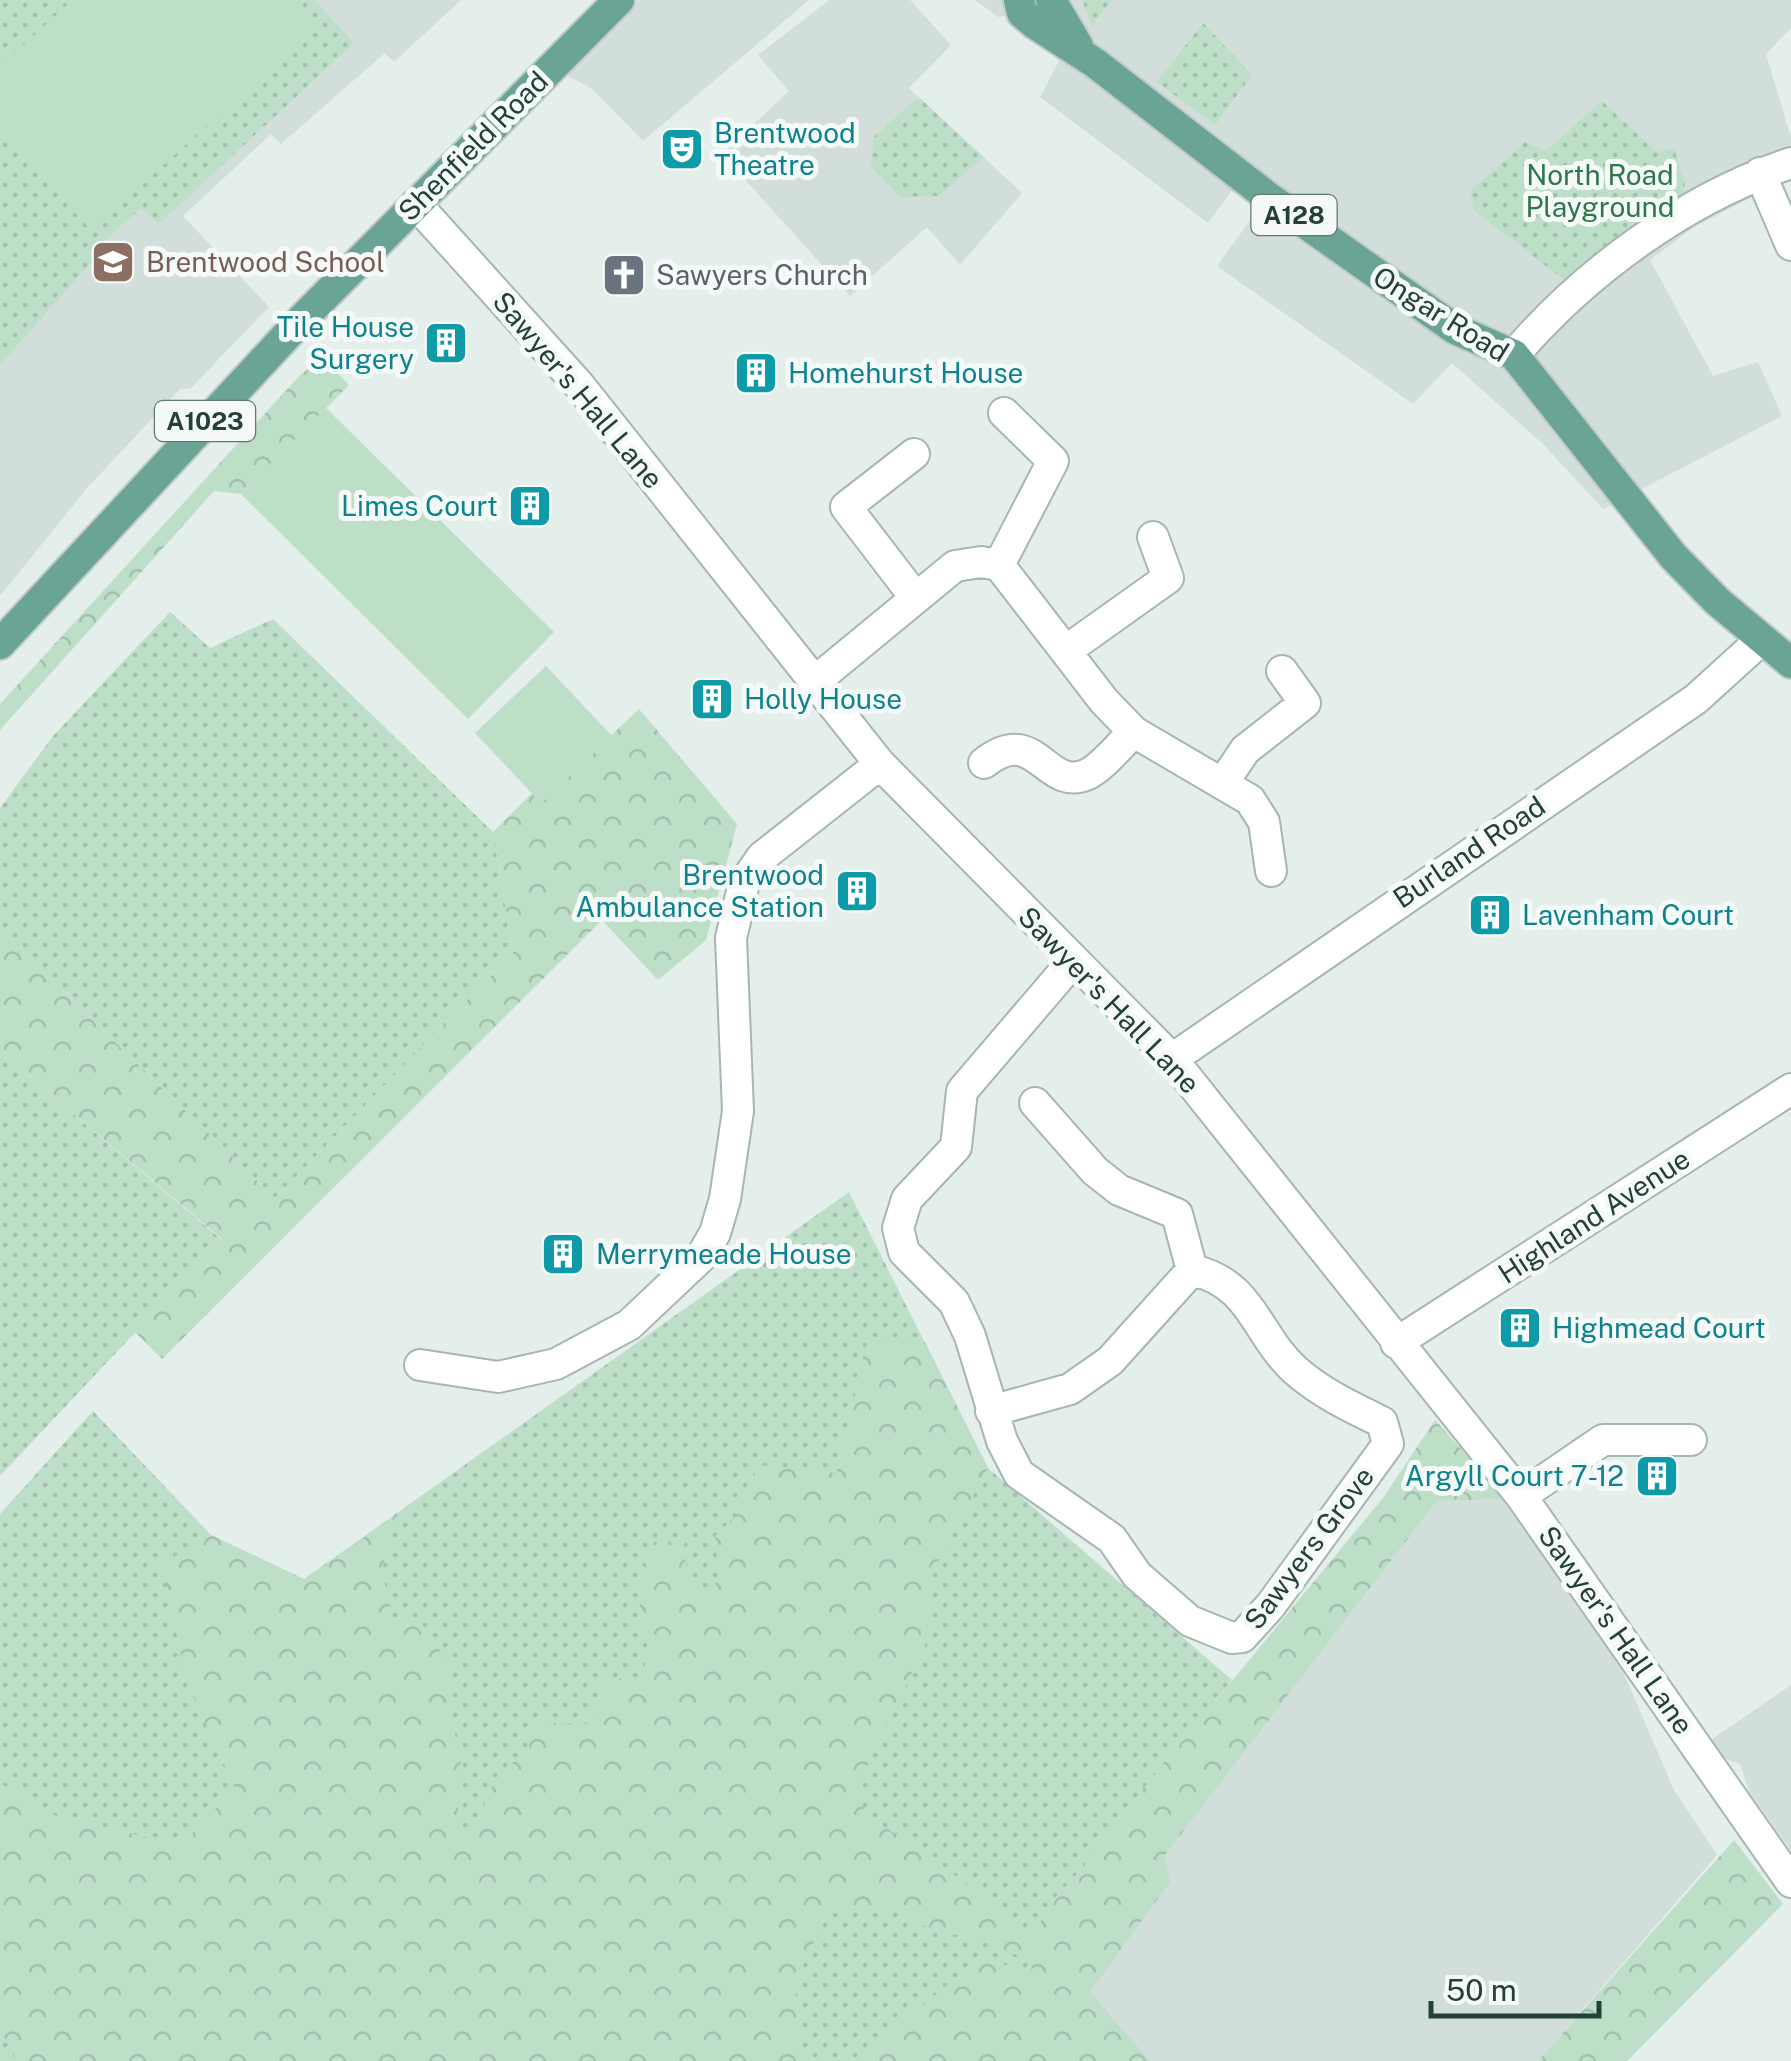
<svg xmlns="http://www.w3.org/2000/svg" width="1791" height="2061" viewBox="0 0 1791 2061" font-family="'Public Sans',sans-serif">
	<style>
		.built { fill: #d2ded9 }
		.grass { fill: url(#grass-dots) }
		.forest { fill: url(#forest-crowns) }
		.garden { fill: #bddfc8 }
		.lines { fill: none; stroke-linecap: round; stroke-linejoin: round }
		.minor-casing { stroke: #a6b6b1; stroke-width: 34 }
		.major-casing { stroke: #c1cac8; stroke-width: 34 }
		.minor { stroke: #fff; stroke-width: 30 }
		.major { stroke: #69a497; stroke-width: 30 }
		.labels { text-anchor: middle; stroke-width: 10; stroke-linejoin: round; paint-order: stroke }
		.shield { fill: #f5faf8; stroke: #627872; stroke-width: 2.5 }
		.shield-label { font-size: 25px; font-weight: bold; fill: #234039 }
		.culture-label { font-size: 28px; fill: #0d838f; stroke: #f5faf8; text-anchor: start }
		.street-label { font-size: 28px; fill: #234039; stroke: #f5faf8 }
		.park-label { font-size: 28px; fill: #2d774c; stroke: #f5faf8 }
		.education-label { font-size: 28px; fill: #785e54; stroke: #f5faf8; text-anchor: start }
		.worship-label { font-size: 28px; fill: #5b616d; stroke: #f5faf8; text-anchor: start }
	</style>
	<defs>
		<pattern id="grass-dots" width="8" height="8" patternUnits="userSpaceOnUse" patternTransform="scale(2.5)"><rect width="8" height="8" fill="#bddfc8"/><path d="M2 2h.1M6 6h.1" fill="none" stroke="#a2c0ad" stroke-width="1.8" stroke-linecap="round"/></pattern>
		<pattern id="forest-crowns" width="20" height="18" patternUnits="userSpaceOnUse" patternTransform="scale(2.5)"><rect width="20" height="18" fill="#bddfc8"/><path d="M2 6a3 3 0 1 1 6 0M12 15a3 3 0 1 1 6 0" fill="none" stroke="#a2c0ad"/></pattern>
	</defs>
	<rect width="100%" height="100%" fill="#e4eeea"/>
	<!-- built -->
	<path class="built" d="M 0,0 L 461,0 L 394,62 L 385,53 L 281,144 L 271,134 L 183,216 L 269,307 L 190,389 L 180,389 L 87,488 L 0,596 Z
		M 619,0 L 809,0 L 643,141 L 591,88 L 551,67 Z
		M 829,0 L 910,0 L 951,45 L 909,88 L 1022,193 L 960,265 L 927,227 L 850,296 L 722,154 L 789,91 L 758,55 Z
		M 975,0 L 1791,0 L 1791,28 L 1766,54 L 1791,138 L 1791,177 L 1694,227 L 1650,260 L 1713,376 L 1758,362 L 1782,416 L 1603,509 L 1544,445 L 1452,363 L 1413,404 L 1217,266 L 1267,197 L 1241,178 L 1208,223 L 1040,97 L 1059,61 L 1015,14 L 998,17 Z
		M 1506,1499 L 1617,1658 L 1674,1790 L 1717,1855 L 1538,2061 L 1106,2061 L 1049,2005 L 1433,1506 L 1438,1501 Z
		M 1791,1685 L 1791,1851 L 1749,1791 L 1740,1764 L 1698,1749 Z"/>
	<!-- grass -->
	<path class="grass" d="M 0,0 L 314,0 L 354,43 L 159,224 L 141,208 L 90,253 L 94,259 L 0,365 Z
		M 1082,0 L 1112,0 L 1092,25 Z
		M 1203,23 L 1252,75 L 1215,125 L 1157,82 Z
		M 915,100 L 922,100 L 983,157 L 939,196 L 900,197 L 871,167 L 874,137 Z
		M 1602,101 L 1657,152 L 1674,149 L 1685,183 L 1682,198 L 1578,291 L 1474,210 L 1470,191 L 1525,142 L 1546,151 Z
		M 170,612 L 210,648 L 273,619 L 493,832 L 513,953 L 275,1198 L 0,930 L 0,808 L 53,736 Z
		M 0,1052 L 222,1240 L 0,1476 Z
		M 849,1192 L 988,1468 L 1232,1680 L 1086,1864 L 1043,1911 L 1023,2012 L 1057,2061 L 0,2061 L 0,1514 L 93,1411 L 211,1535 L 304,1579 Z"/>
	<!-- forest -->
	<path class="forest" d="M 325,360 L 349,385 L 241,494 L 214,491 L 0,730 L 0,704 L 302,373 Z
		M 639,709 L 737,824 L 706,940 L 658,980 L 602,920 L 162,1359 L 135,1332 L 222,1239 L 0,1052 L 0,930 L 275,1198 L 513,953 L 493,832 L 532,793 L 541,802 Z
		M 867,1342 L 926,1344 L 988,1468 L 931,1575 L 925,1645 L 858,1786 L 866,1815 L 934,1859 L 1023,1928 L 1038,1934 L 1043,1911 L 1086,1864 L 1141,1791 L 1383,1498 L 1435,1420 L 1506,1499 L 1438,1501 L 1433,1506 L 1165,1855 L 1170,1882 L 1090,1992 L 1150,2061 L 855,2061 L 981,1957 L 1031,1973 L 1032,1962 L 982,1940 L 932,1930 L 895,1909 L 827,1914 L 795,1983 L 801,2049 L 797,2061 L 17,2061 L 0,2028 L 0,1783 L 56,1816 L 181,1845 L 235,1788 L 187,1683 L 162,1564 L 211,1535 L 304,1580 L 395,1516 L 382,1570 L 393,1619 L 424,1626 L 451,1668 L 453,1725 L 461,1764 L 457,1827 L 475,1830 L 490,1789 L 527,1747 L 537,1723 L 591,1724 L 602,1680 L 636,1678 L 650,1657 L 639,1610 L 649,1542 L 684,1541 L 688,1584 L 706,1592 L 719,1580 L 715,1536 L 733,1518 L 759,1465 L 836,1473 Z
		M 1734,1840 L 1783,1904 L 1627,2061 L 1538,2061 Z"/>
	<!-- garden -->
	<path class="garden" d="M 72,0 L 295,0 L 317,24 L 92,231 L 0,132 L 0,67 Z
		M 326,408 L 554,632 L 468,719 L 241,494 Z
		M 546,666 L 612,736 L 541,803 L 475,733 Z"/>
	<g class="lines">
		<!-- minor casing -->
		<g class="minor-casing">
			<path id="minor" d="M 1760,173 L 1791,245
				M 416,204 L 580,386 L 880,764 L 1172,1059 L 1521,1496 L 1791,1882
				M 1514,355 C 1585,272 1686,198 1791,163
				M 914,454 L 846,507 L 915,597
				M 999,565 L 1053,461 L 1004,413
				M 1067,650 L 1168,578 L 1153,537
				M 813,683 L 955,566 L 981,562 L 999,565 L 1104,701 L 1134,732 L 1250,800 L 1264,822 L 1271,871
				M 984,763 C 1037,721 1045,794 1088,774 C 1104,766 1120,744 1134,732
				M 1223,783 L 1245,750 L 1305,703 L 1282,671
				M 1172,1059 L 1696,699 L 1761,640
				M 1035,1103 L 1095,1171 L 1119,1190 L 1177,1214 L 1192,1270 C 1252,1283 1255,1333 1295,1370 C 1321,1393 1351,1407 1382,1422 L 1388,1444 L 1271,1605 L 1242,1637 L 1232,1638 L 1190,1621 L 1137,1575 L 1112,1539 L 1019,1474 L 1002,1441 L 970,1336 L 954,1302 L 904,1252 L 898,1228 L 907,1199 L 956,1147 L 962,1091 L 1074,960
				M 1396,1343 L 1791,1089
				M 420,1365 L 498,1377 L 556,1364 L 629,1325 L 701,1257 L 715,1233 L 725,1199 L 738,1111 L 731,938 L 744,883 L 762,857 L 880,764
				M 991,1411 L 1070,1389 L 1110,1361 L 1192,1270
				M 1521,1496 L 1603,1440 L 1691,1440"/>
		</g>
		<!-- major casing -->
		<g class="major-casing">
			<path id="major" d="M 1019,0 L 1022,13 L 1035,24 L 1095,63 L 1268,197 L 1455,329 L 1514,355 L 1673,556 L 1717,601 L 1791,663
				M 1051,0 L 1078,46
				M 0,644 L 304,317 L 619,0"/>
		</g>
		<!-- minor -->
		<use href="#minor" class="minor"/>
		<!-- major -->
		<use href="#major" class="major"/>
	</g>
	<!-- icons -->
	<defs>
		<g id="theatre-square" transform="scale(2.25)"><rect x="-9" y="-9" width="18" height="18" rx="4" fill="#0f9aa8" stroke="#f5faf8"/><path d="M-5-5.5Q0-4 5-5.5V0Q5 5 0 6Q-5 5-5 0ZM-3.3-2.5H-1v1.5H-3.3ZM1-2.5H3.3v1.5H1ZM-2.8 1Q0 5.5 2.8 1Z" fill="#fff"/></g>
		<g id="school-square" transform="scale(2.25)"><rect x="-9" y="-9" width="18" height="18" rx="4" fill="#8d6e63" stroke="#f5faf8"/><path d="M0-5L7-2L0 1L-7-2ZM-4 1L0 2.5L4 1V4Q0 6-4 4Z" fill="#fff"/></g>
		<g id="church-square" transform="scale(2.25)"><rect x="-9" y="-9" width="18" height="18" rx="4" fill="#6b7280" stroke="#f5faf8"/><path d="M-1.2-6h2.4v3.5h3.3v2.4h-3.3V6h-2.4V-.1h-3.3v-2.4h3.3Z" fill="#fff"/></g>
		<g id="building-square" transform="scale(2.25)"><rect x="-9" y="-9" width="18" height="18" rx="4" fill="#0f9aa8" stroke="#f5faf8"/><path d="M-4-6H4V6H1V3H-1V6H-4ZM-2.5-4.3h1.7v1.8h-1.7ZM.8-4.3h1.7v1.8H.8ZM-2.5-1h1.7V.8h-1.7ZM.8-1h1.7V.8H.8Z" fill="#fff"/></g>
	</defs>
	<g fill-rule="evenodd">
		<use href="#theatre-square" x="682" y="149"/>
		<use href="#school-square" x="113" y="262"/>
		<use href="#church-square" x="624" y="275"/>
		<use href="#building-square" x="446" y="343"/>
		<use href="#building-square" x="756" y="373"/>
		<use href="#building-square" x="530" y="506"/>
		<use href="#building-square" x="712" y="699"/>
		<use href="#building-square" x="857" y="891"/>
		<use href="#building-square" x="1490" y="915"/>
		<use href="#building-square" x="563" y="1254"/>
		<use href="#building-square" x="1520" y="1328"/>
		<use href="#building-square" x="1657" y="1476"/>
	</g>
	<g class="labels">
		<!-- shield labels -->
		<g class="shield">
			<rect x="1251.5" y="195" width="85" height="40" rx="8"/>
			<rect x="155" y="401" width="100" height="40" rx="8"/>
		</g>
		<g class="shield-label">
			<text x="1294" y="224">A128</text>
			<text x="205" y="430">A1023</text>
		</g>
		<!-- culture labels -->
		<g class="culture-label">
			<text x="714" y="143">Brentwood<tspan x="714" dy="32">Theatre</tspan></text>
			<text x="414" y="337" text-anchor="end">Tile House<tspan x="414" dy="32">Surgery</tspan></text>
			<text x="788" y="383">Homehurst House</text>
			<text x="498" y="516" text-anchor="end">Limes Court</text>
			<text x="744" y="709">Holly House</text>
			<text x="824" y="885" text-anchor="end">Brentwood<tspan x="824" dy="32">Ambulance Station</tspan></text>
			<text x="1522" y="925">Lavenham Court</text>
			<text x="596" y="1264">Merrymeade House</text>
			<text x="1552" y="1338">Highmead Court</text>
			<text x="1624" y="1486" text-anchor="end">Argyll Court 7-12</text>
		</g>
		<!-- street labels -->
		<g class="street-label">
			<text transform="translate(473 146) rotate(-45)" y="10">Shenfield Road</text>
			<text transform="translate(1441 314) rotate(32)" y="10">Ongar Road</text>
			<text transform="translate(578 390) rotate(50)" y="10">Sawyer's Hall Lane</text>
			<text transform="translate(1469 852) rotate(-34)" y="10">Burland Road</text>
			<text transform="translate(1109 1000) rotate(46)" y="10">Sawyer's Hall Lane</text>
			<text transform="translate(1594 1216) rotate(-33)" y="10">Highland Avenue</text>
			<text transform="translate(1309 1548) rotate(-53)" y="10">Sawyers Grove</text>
			<text transform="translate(1616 1630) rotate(55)" y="10">Sawyer's Hall Lane</text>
		</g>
		<!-- park labels -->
		<g class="park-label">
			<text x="1600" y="185">North Road<tspan x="1600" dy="32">Playground</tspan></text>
		</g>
		<!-- education labels -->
		<g class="education-label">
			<text x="146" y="272">Brentwood School</text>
		</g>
		<!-- worship labels -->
		<g class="worship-label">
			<text x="656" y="285">Sawyers Church</text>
		</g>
	</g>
	<!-- scale -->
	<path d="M1431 2001v15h168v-15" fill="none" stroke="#234039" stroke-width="5"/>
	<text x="1446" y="2001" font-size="30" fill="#234039" stroke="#f5faf8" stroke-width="8" paint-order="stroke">50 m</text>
</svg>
